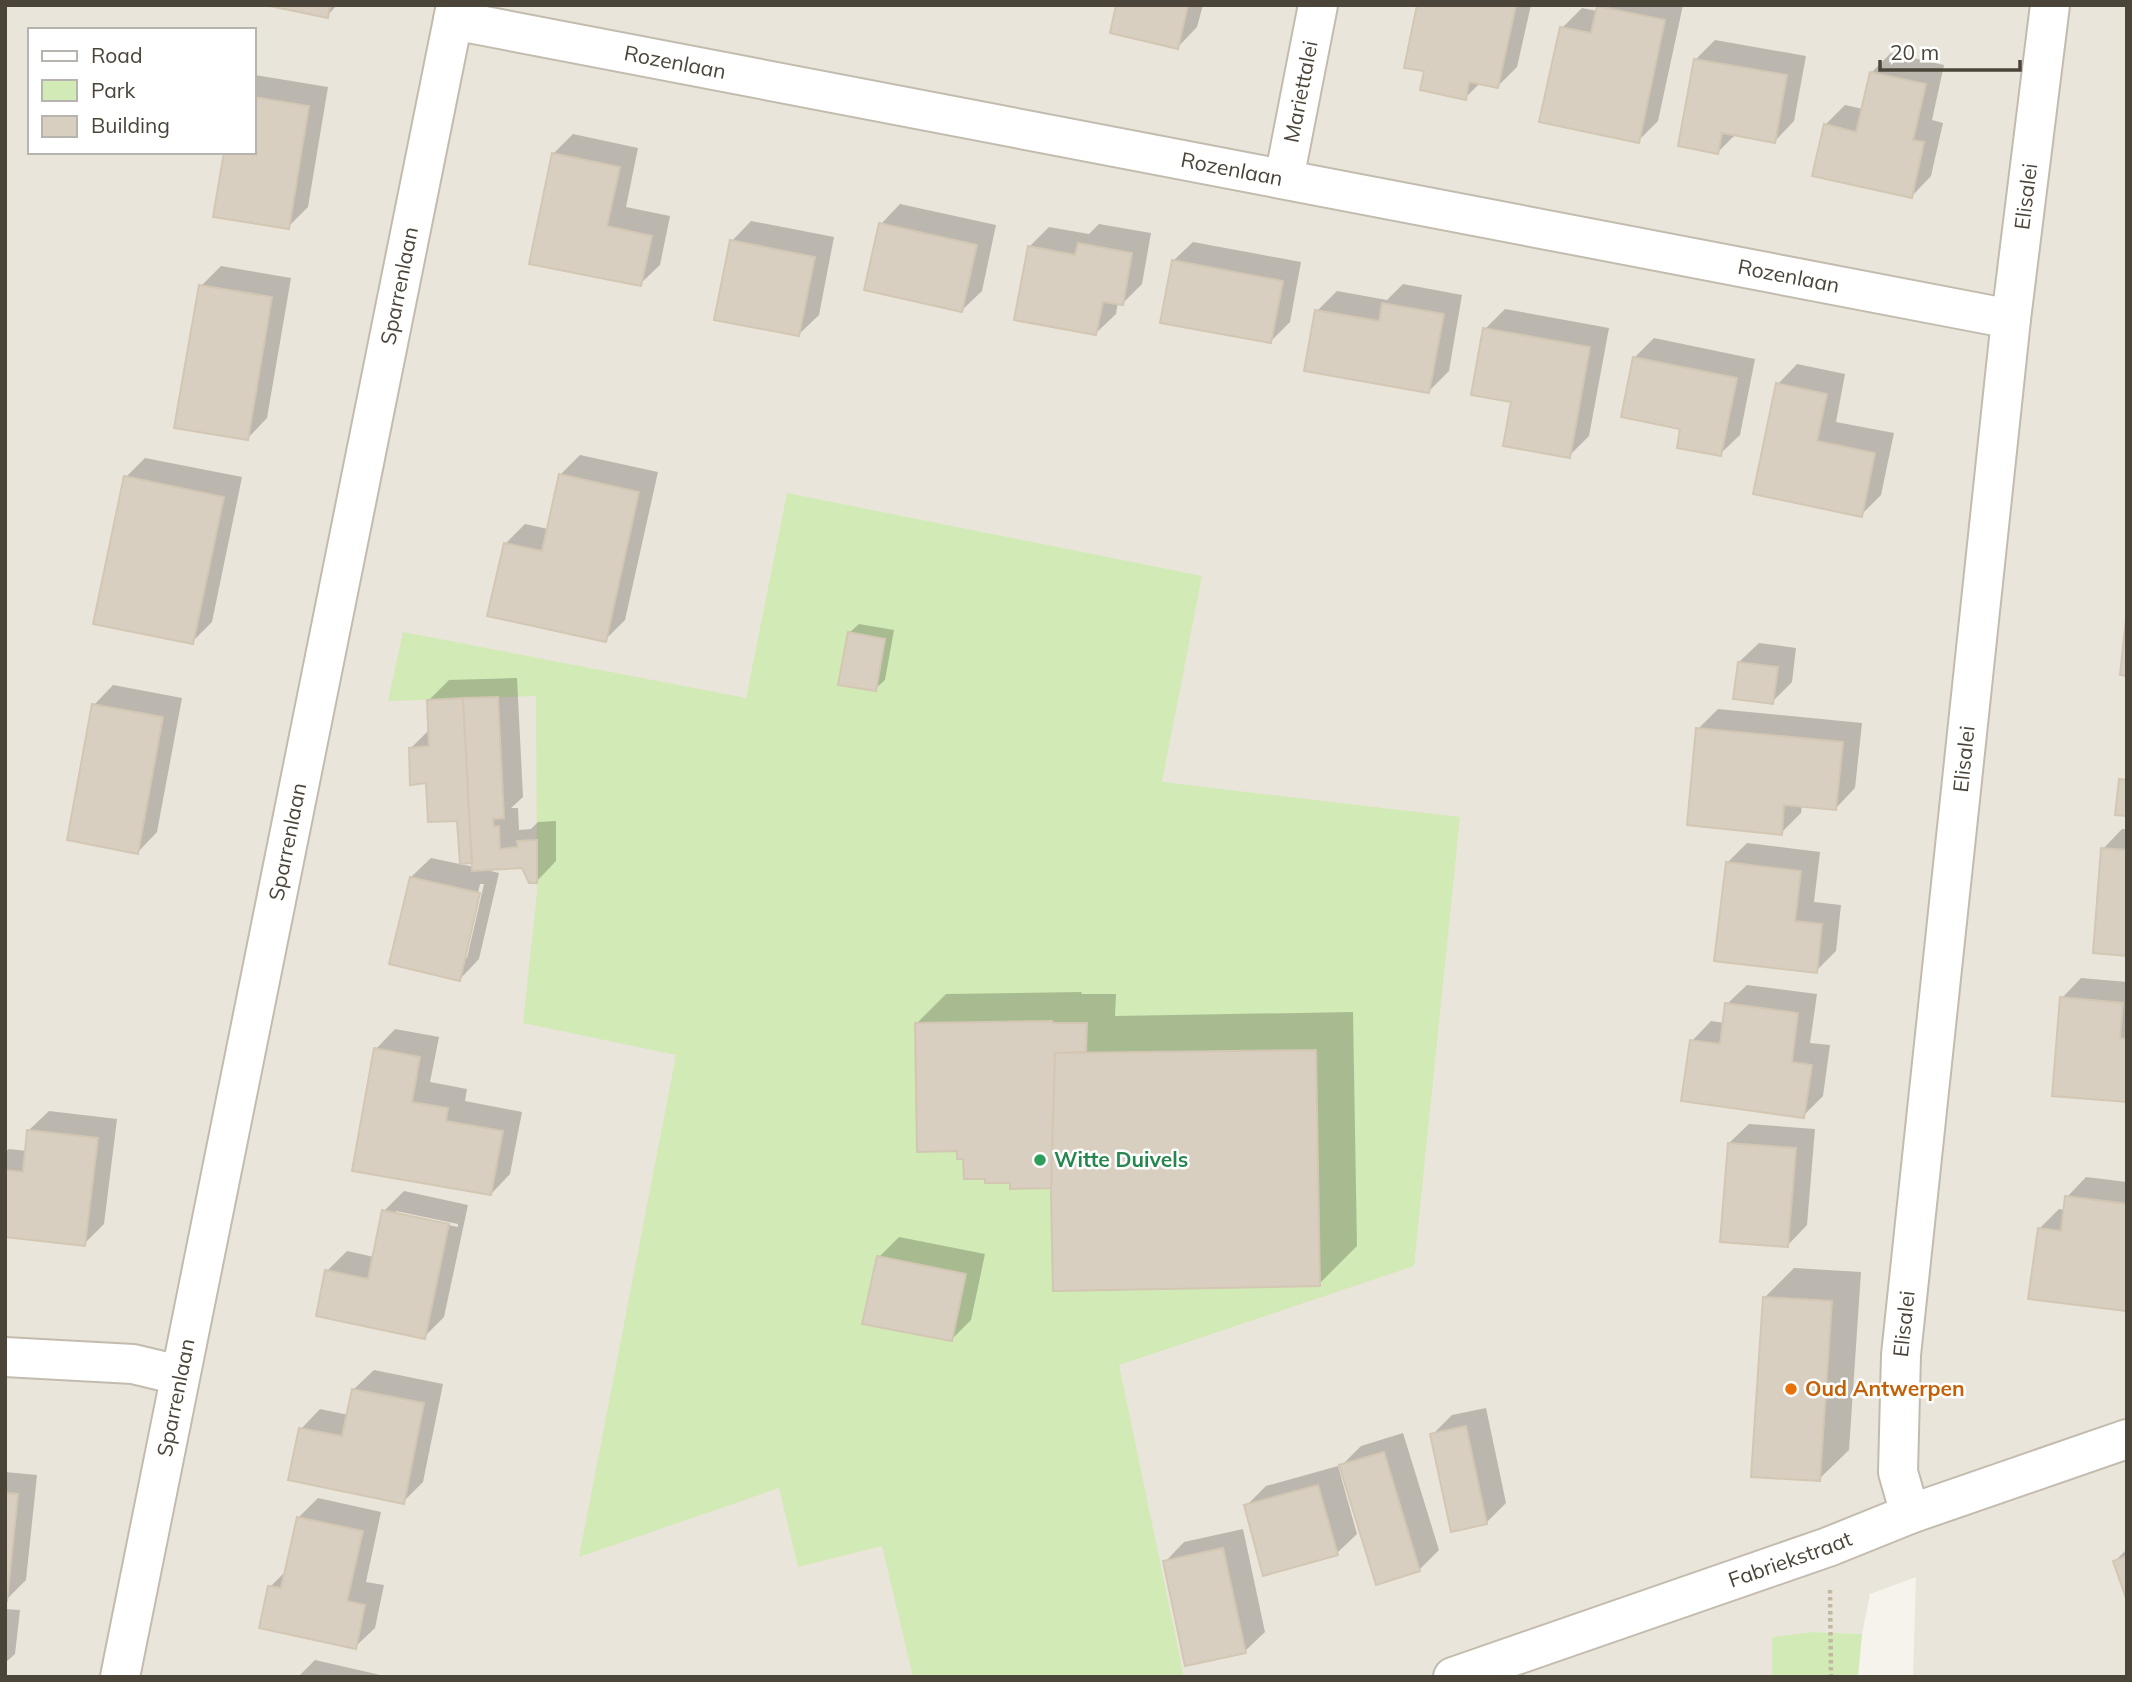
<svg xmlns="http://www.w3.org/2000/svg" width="2132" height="1682" viewBox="0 0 2132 1682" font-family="Mulish,sans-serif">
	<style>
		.residential { fill: #eae5da; fill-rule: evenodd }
		.green { fill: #d2eab5 }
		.shadow { fill: #0003; fill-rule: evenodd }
		.building { fill: #d8cfc1; stroke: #d3c7b4; stroke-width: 2 }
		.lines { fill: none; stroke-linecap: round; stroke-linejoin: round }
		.minor-casing { stroke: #c2bbae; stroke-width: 42 }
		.path { stroke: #c4b79f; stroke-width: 4.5; stroke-dasharray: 3.5 3.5; stroke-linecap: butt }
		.minor { stroke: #fff; stroke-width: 38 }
		.leisure-dot { fill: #2e9e5b; stroke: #fff; stroke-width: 2.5 }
		.food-dot { fill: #e8710a; stroke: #fff; stroke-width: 2.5 }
		.labels { text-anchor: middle; stroke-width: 5; stroke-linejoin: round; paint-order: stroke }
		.street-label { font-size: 21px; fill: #4b4439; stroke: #fff }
		.leisure-label { font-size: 21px; font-weight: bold; fill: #27864d; stroke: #fff; text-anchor: start }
		.food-label { font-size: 21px; font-weight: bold; fill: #c56008; stroke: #fff; text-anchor: start }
	</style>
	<rect width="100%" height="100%" fill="#f6f3ec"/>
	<!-- residential -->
	<path class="residential" d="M 5,5 L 2127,5 L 2127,1677 L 1913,1677 L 1916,1577 L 1870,1594 L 1862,1634 L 1812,1632 L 1772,1637 L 1772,1677 L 5,1677 ZM 30,30 L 254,30 L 254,152 L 30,152 Z"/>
	<!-- green -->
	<path class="green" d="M 787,493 L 1202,576 L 1162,782 L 1460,817 L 1414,1266 L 1119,1365 L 1184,1677 L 913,1677 L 882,1546 L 798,1567 L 779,1488 L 579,1557 L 676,1055 L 523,1023 L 537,893 L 536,696 L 388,701 L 403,632 L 746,698 Z
		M 1812,1632 L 1862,1634 L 1858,1677 L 1772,1677 L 1772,1637 Z"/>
	<!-- shadow -->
	<path class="shadow" d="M 274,5 L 337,5 L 327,16 Z
		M 1118,5 L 1203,5 L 1197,27 L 1178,47 Z
		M 1419,5 L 1531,5 L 1517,67 L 1497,87 L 1480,83 L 1465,98 L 1426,70 Z
		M 1600,5 L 1683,5 L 1658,121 L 1638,141 L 1562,28 L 1582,8 L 1597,11 Z
		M 1715,40 L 1806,56 L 1794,121 L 1775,141 L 1736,134 L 1718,152 L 1695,60 Z
		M 1891,53 L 1944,65 L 1932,120 L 1943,123 L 1931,176 L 1912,196 L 1825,125 L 1845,105 L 1863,109 L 1871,73 Z
		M 255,75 L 328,87 L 308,207 L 288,227 L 254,152 Z
		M 573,134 L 638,148 L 626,207 L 670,216 L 660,265 L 640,284 L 553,154 Z
		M 900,204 L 996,225 L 982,291 L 962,310 L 881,224 Z
		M 751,221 L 834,237 L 819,315 L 799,334 L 732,241 Z
		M 1099,224 L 1151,233 L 1142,284 L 1123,303 L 1118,302 L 1116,314 L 1096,333 L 1029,247 L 1049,227 L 1089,234 Z
		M 1193,242 L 1301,262 L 1290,322 L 1271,341 L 1173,261 Z
		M 221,266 L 291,278 L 267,418 L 248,438 L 201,286 Z
		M 1403,284 L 1462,295 L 1449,371 L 1429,391 L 1317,311 L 1337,291 L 1387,300 Z
		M 1505,309 L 1609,328 L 1589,436 L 1569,456 L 1513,401 L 1485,329 Z
		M 1654,338 L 1755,359 L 1740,435 L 1720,454 L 1683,427 L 1634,358 Z
		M 1797,364 L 1845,374 L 1836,422 L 1894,433 L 1881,495 L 1861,515 L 1778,384 Z
		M 580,455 L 658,472 L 625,620 L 605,640 L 505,544 L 525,524 L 548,529 L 560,475 Z
		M 145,458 L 242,477 L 212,622 L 192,642 L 126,477 Z
		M 859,624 L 894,630 L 885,680 L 875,689 L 849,633 Z
		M 1759,643 L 1796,648 L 1792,682 L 1772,702 L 1739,662 Z
		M 517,678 L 523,797 L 511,808 L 518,808 L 519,830 L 531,829 L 538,822 L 556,821 L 556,861 L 537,881 L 523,866 L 482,869 L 499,873 L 479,959 L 460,979 L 411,877 L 431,858 L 474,867 L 459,819 L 428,781 L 411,748 L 430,729 L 429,700 L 449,680 ZM 480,884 L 484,884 L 467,958 L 464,958 Z
		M 113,685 L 182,698 L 157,832 L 138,852 L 94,705 Z
		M 1718,709 L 1862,723 L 1855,788 L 1836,808 L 1802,805 L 1801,813 L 1781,833 L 1698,729 Z
		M 2122,829 L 2127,829 L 2127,954 L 2103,849 Z
		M 1747,843 L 1820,852 L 1814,902 L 1841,905 L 1836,951 L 1816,971 L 1727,863 Z
		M 2081,978 L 2127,982 L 2127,1100 L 2062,998 Z
		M 1747,985 L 1817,994 L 1810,1043 L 1830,1045 L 1823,1096 L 1803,1116 L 1692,1041 L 1711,1021 L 1724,1023 L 1727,1004 Z
		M 1081,992 L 1082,994 L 1116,994 L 1115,1016 L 1353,1012 L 1357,1246 L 1319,1284 L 1053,1186 L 1012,1187 L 1012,1181 L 987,1177 L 964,1158 L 959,1150 L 917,1023 L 946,994 Z
		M 395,1029 L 439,1037 L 430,1082 L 467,1089 L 465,1101 L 522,1112 L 510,1174 L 491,1194 L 354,1170 L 376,1049 Z
		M 49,1111 L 117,1119 L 104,1224 L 84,1244 L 5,1235 L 5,1152 L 9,1149 L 27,1151 L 29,1130 Z
		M 1749,1124 L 1815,1129 L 1807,1225 L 1788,1245 L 1729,1143 Z
		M 2086,1177 L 2127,1182 L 2127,1310 L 2039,1229 L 2059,1209 L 2065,1210 L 2067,1197 Z
		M 404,1191 L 468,1205 L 444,1317 L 424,1337 L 327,1271 L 347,1251 L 374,1257 L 384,1211 ZM 396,1211 L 458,1224 L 458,1227 L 396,1214 Z
		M 899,1237 L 985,1254 L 971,1320 L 952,1339 L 879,1257 Z
		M 1794,1268 L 1861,1272 L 1849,1450 L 1819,1479 L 1765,1297 Z
		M 374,1370 L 443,1384 L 423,1482 L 403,1502 L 301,1429 L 320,1409 L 349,1415 L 354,1389 Z
		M 1486,1408 L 1506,1503 L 1486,1523 L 1432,1435 L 1452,1415 Z
		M 1403,1433 L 1439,1550 L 1419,1570 L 1341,1466 L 1361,1446 Z
		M 1338,1466 L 1357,1534 L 1337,1553 L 1246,1506 L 1266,1486 Z
		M 5,1472 L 37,1475 L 26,1580 L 6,1600 Z
		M 318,1498 L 381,1512 L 366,1582 L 384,1585 L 375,1628 L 355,1647 L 270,1587 L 287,1570 L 298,1518 Z
		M 1243,1529 L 1265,1632 L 1245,1651 L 1165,1562 L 1184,1542 Z
		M 2127,1549 L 2127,1595 L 2115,1561 Z
		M 5,1609 L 20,1610 L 15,1654 L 5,1663 Z
		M 315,1660 L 389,1677 L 298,1677 Z"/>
	<!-- building -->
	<path class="building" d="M 265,5 L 330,5 L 328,18 Z
		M 1116,5 L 1188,5 L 1178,49 L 1110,33 Z
		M 1417,5 L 1516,5 L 1498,88 L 1469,82 L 1466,100 L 1420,90 L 1424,71 L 1404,68 Z
		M 1597,6 L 1665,20 L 1639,143 L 1539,122 L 1560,27 L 1591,33 Z
		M 1694,59 L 1787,75 L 1775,143 L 1722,133 L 1718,154 L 1678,146 Z
		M 1870,72 L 1926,84 L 1913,140 L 1924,142 L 1912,198 L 1812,176 L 1824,124 L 1856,132 Z
		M 254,97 L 309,106 L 289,229 L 213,217 L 224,152 L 254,152 Z
		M 552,153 L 620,167 L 607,226 L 652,236 L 641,286 L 529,264 Z
		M 879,223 L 977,245 L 962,312 L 864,290 Z
		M 730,240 L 815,257 L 799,336 L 714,320 Z
		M 1078,243 L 1132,253 L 1123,305 L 1103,302 L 1096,335 L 1014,320 L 1028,246 L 1075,255 Z
		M 1172,260 L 1283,281 L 1271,343 L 1160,323 Z
		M 199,285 L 272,297 L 248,440 L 174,428 Z
		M 1382,303 L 1444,314 L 1429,393 L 1304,371 L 1315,310 L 1379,321 Z
		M 1483,328 L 1590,347 L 1570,458 L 1503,446 L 1511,402 L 1471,395 Z
		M 1633,357 L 1737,378 L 1721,456 L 1677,448 L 1680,429 L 1621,417 Z
		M 1776,383 L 1827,394 L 1817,441 L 1875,453 L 1862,517 L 1753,494 Z
		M 559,474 L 639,492 L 606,642 L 487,616 L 504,543 L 542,551 Z
		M 124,476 L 224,497 L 193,644 L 93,624 Z
		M 2127,609 L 2127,676 L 2120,675 Z
		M 848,632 L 885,639 L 876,691 L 838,685 Z
		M 1738,662 L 1778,667 L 1773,704 L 1733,699 Z
		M 498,697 L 504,818 L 493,819 L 494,827 L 499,826 L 500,849 L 518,847 L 517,841 L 537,840 L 537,883 L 529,883 L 522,868 L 472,871 L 463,698 Z
		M 463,698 L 472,863 L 460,864 L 457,821 L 428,822 L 426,783 L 410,785 L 409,748 L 429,746 L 427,700 Z
		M 92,704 L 163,717 L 138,854 L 67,840 Z
		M 1696,728 L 1843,742 L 1836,810 L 1784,805 L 1782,835 L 1687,825 Z
		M 2119,779 L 2127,780 L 2127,816 L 2115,815 Z
		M 2101,848 L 2127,850 L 2127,956 L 2093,953 Z
		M 1726,862 L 1801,871 L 1795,921 L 1822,924 L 1817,973 L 1714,961 Z
		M 410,877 L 480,893 L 460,981 L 389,964 Z
		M 2060,997 L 2123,1003 L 2120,1038 L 2127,1039 L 2127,1102 L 2052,1096 Z
		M 1725,1003 L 1798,1013 L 1792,1062 L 1812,1065 L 1804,1118 L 1681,1101 L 1690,1040 L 1720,1044 Z
		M 1052,1021 L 1053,1023 L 1087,1023 L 1086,1052 L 1055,1053 L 1051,1188 L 1010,1189 L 1010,1183 L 985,1183 L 985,1179 L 964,1179 L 963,1159 L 957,1159 L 957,1151 L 917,1152 L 915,1023 Z
		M 374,1048 L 420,1057 L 412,1102 L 448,1108 L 446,1121 L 503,1131 L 491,1195 L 352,1171 Z
		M 1316,1050 L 1320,1286 L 1053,1291 L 1051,1193 L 1055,1053 Z
		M 27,1130 L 98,1138 L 85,1246 L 5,1237 L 5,1170 L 23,1172 Z
		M 1728,1143 L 1796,1148 L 1788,1247 L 1720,1242 Z
		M 2065,1196 L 2127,1204 L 2127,1311 L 2028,1299 L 2038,1228 L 2061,1231 Z
		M 382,1210 L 449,1224 L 425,1339 L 316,1316 L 325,1270 L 368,1279 Z
		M 877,1256 L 966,1274 L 952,1341 L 862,1324 Z
		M 1763,1297 L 1832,1301 L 1820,1481 L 1751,1477 Z
		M 352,1389 L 424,1403 L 404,1504 L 288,1480 L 299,1428 L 342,1436 Z
		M 1466,1426 L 1487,1524 L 1451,1532 L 1430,1434 Z
		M 1384,1452 L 1420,1571 L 1376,1585 L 1339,1465 Z
		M 1318,1485 L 1338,1555 L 1263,1576 L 1244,1505 Z
		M 5,1493 L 18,1494 L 7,1601 L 5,1601 Z
		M 297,1517 L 363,1531 L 347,1601 L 365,1605 L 356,1649 L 259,1628 L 268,1586 L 281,1588 Z
		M 1223,1548 L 1246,1653 L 1185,1666 L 1163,1561 Z
		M 2127,1556 L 2127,1601 L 2113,1561 Z"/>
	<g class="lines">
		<!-- minor casing -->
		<g class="minor-casing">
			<g id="minor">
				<path id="s1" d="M 453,20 L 2011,319"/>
				<path id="s2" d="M 1284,179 L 1318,5"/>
				<path d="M 5,1357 L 133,1364 L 179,1375"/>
				<path id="s3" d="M 1910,1514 L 1898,1472 L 1901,1355 L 2011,319 L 2050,5"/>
				<path id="s4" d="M 120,1677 L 456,5"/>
				<path id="s5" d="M 1453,1677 L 1828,1547 L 1910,1514 L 2127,1439"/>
			</g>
		</g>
		<!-- path -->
		<path class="path" d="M 1830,1590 L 1831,1677"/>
		<!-- minor -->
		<use href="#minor" class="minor"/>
	</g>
	<!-- markers -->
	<circle class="leisure-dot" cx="1040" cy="1160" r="7"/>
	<circle class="food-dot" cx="1791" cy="1389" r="7"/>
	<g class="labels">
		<!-- street labels -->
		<g class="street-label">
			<text dy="7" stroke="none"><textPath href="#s1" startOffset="226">Rozenlaan</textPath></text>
			<text dy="7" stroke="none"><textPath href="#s2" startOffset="89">Mariettalei</textPath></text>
			<text dy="7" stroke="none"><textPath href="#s1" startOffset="793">Rozenlaan</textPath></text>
			<text dy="7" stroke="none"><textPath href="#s3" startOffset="1326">Elisalei</textPath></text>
			<text dy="7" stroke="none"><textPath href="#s1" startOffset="1360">Rozenlaan</textPath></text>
			<text dy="7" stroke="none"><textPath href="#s4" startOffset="1419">Sparrenlaan</textPath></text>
			<text dy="7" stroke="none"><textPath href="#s3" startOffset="760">Elisalei</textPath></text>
			<text dy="7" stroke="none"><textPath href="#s4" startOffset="852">Sparrenlaan</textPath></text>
			<text dy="7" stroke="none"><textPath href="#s3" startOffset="192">Elisalei</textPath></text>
			<text dy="7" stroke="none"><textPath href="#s4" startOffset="285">Sparrenlaan</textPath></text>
			<text dy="7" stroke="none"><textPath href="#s5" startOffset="357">Fabriekstraat</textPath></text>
		</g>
		<!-- leisure labels -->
		<g class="leisure-label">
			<text x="1054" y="1167">Witte Duivels</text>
		</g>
		<!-- food labels -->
		<g class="food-label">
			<text x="1805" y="1396">Oud Antwerpen</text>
		</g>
	</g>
	<!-- border -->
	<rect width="2132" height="1682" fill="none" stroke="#4b4439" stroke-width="14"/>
	<!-- legend -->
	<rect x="28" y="28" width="228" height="126" fill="#ffffff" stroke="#b7b4b0" stroke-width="2"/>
	<rect x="42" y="51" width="35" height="10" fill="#ffffff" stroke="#b7b4b0" stroke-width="2"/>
	<text x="91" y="63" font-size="21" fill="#4b4439">Road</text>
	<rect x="42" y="80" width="35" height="21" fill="#d2eab5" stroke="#b7b4b0" stroke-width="2"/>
	<text x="91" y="98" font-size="21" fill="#4b4439">Park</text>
	<rect x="42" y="116" width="35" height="21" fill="#d8cfc1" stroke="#b7b4b0" stroke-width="2"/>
	<text x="91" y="133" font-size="21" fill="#4b4439">Building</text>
	<!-- scale -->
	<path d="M1880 60v10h140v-10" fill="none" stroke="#4b4439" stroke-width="3.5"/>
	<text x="1890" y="60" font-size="21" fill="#4b4439" stroke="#ffffff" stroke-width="5" paint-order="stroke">20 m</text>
</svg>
